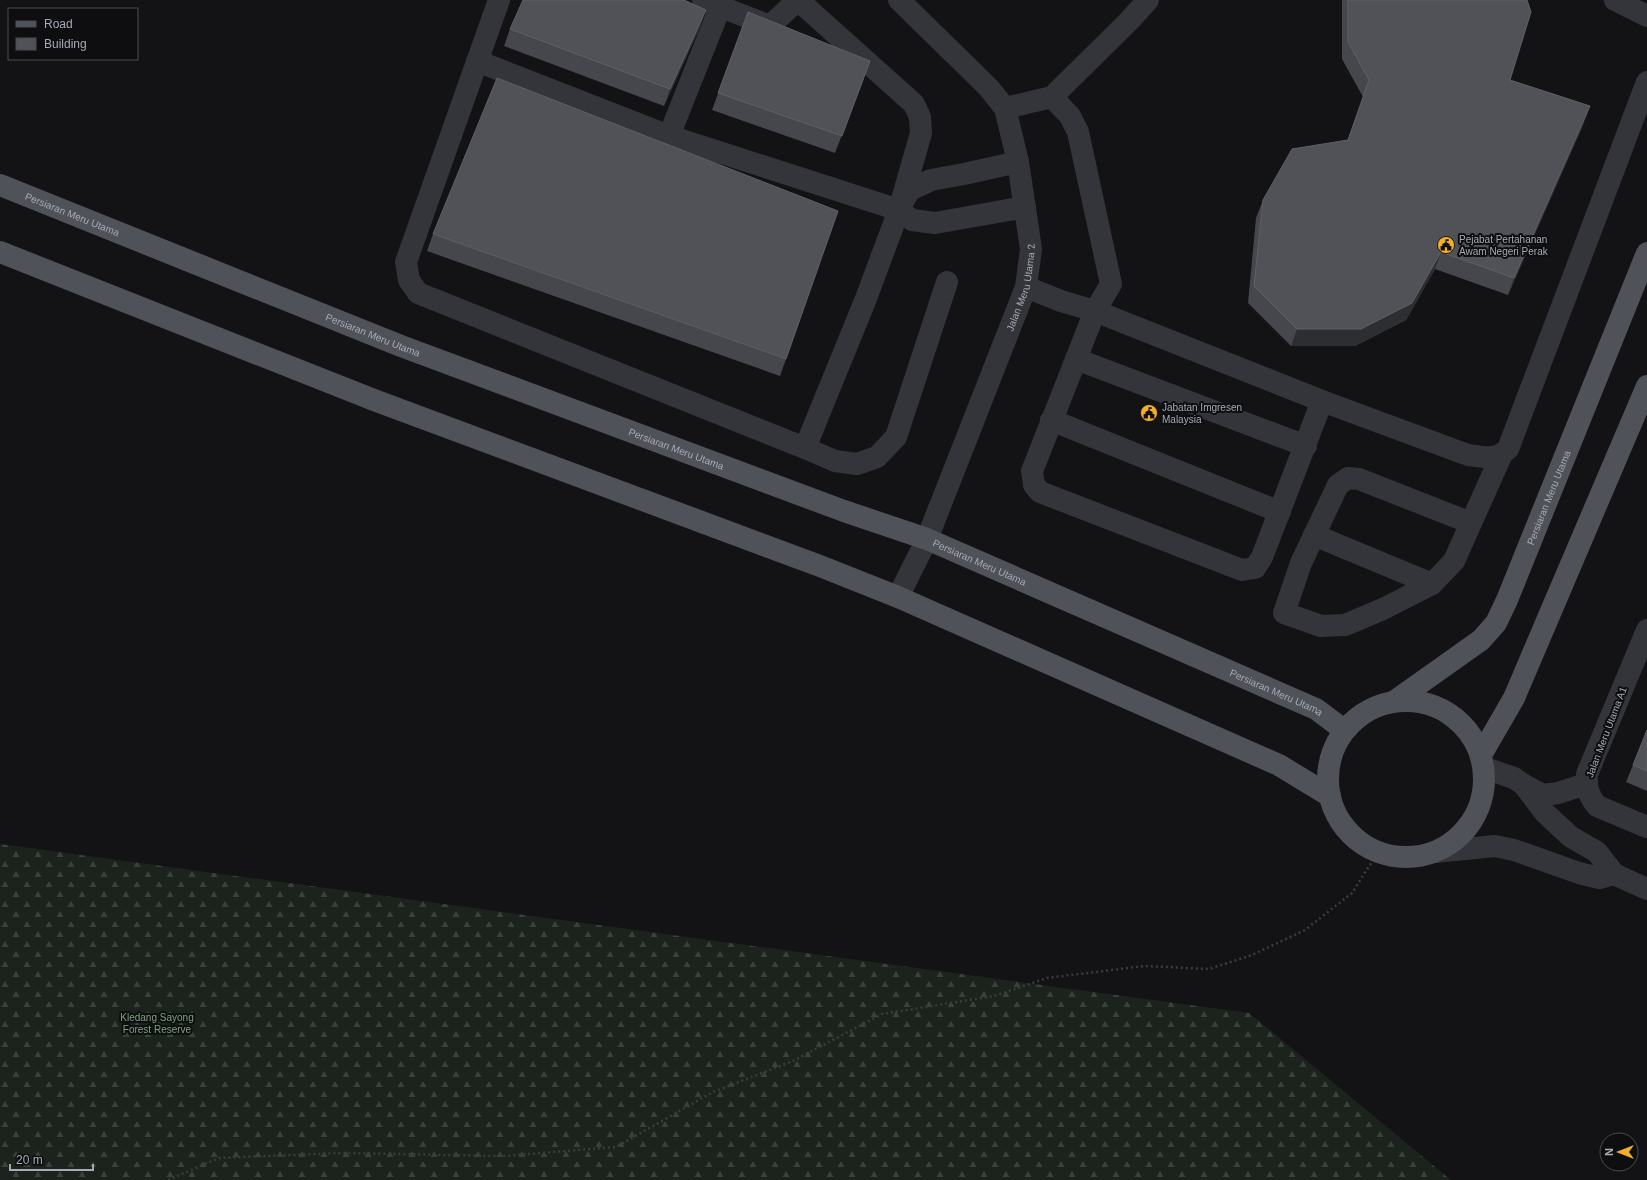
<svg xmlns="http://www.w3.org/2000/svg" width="1647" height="1180" viewBox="0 0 1647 1180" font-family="Arial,sans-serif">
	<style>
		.forest { fill: url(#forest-firs) }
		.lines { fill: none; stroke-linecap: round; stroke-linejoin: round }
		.path { stroke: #3a3c41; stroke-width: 2.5; stroke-dasharray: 2 3; stroke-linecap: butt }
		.minor { stroke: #34353a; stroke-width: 22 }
		.major { stroke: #505259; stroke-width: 22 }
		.wall { fill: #46474d }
		.shaded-wall { fill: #2d2e32 }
		.building { fill: #505258; stroke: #5e6067 }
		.labels { text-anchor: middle; stroke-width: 4; stroke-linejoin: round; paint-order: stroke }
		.street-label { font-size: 10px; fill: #a5aab5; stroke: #0e0e10 }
		.poi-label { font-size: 10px; fill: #a5aab5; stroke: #0e0e10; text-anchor: start }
		.park-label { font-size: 10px; fill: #7ca17e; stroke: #0e0e10 }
	</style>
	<defs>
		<pattern id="forest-firs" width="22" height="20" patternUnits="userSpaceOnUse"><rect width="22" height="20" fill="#1c231c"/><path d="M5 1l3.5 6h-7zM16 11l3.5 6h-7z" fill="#3a403b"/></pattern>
	</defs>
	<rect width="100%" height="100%" fill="#131315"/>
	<!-- forest -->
	<path class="forest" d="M 0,844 L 1249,1013 L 1451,1180 L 0,1180 Z"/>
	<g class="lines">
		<!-- path -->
		<path class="path" d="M 168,1180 L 219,1158 L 342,1153 L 503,1156 L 616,1147 L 713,1092 L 793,1061 L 882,1014 L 994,996 L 1047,978 L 1144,966 L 1209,969 L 1252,955 L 1305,930 L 1352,893 L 1378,852"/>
		<!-- minor -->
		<g class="minor">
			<path d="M 499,0 L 406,262 L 409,280 L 418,293 L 805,448"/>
			<path d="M 703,0 L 765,24 L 769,24 L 774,22 L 798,0"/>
			<path d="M 798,0 L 914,104 L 920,117 L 921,133 L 899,210 L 865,301 L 805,448 L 835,461 L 857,464 L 877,457 L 896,437 L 947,282"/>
			<path d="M 1615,0 L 1647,16"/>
			<path d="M 477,61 L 669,136 L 899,210 L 912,220 L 935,223 L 1025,207"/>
			<path d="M 1052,97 L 1070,116 L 1078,132 L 1111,284 L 1095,311 L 1032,471 L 1034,485 L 1040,492 L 1242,570 L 1255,568 L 1262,557 L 1322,401"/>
			<path d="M 1005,108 L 1052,97 L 1129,21 L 1148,0"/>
			<path d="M 669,136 L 723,0"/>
			<path d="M 902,203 L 910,190 L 931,180 L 964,174 L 1018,162"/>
			<path d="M 1026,287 L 1061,301 L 1095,311 L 1322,401 L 1468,455 C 1484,457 1495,461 1508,449 L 1647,82"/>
			<path d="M 1076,359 L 1306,446"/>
			<path d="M 1051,420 L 1280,512"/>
			<path d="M 1471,523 L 1359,479 L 1348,478 L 1338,485 L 1301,563 L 1284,613 L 1321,626 L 1345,625 L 1383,609 L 1432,584 L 1454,561 L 1501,456"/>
			<path d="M 1314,535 L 1432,584"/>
			<path id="s1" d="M 898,597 L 927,539 L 1026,287 L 1031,249 L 1018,162 L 1005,108 L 988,87 L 899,0"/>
			<path d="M 1647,630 L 1587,774 C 1586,787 1588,795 1597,806 L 1647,827"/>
			<path d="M 1485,768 L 1514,778 L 1524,785 L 1545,813 L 1571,837 L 1597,852 L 1614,874 L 1647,889"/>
			<path d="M 1524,785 L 1543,795 L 1558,793 L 1586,784"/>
			<path d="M 1435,852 L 1495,846 L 1514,850 L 1579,873 L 1599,878 L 1614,874"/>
		</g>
		<!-- major -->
		<g class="major">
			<path id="s2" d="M 0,185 L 401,346 L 844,511 L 927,539 L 1316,709 L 1344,730"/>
			<path d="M 0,252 L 374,400 L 820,566 L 898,597 L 1279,765 L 1330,796"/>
			<circle cx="1406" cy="779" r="78"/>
			<path id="s3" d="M 1395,701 L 1481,640 L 1496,623 L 1507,600 L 1647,253"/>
			<path d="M 1481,755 L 1514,698 L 1647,386"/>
		</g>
	</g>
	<!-- wall -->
	<path class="wall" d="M 1342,0 L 1527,0 L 1510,80 L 1584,123 L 1508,295 L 1435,269 L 1406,320 L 1355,346 L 1291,346 L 1248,303 L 1256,218 L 1263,200 L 1348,140 L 1363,97 L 1342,59 Z
		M 748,12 L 864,78 L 835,153 L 712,110 Z
		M 700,27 L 664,106 L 504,46 L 510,29 Z
		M 433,234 L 786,359 L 780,376 L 427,251 Z
		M 1647,730 L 1647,791 L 1626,782 L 1633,765 Z"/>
	<!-- shaded-wall -->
	<path class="shaded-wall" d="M 706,10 L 700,27 L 664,106 L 670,89 Z
		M 1590,106 L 1584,123 L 1508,295 L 1514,278 Z
		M 1441,252 L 1435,269 L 1406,320 L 1355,346 L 1291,346 L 1297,329 Z"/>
	<!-- building -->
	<path class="building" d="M 523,0 L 684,0 L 706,10 L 670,89 L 510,29 Z
		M 1348,0 L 1527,0 L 1531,12 L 1510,80 L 1590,106 L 1514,278 L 1441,252 L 1412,303 L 1361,329 L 1297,329 L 1254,286 L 1263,200 L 1292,149 L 1348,140 L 1369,80 L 1348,42 Z
		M 748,12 L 870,61 L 842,136 L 718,93 Z
		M 497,78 L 838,211 L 786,359 L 433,234 Z
		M 1647,730 L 1647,771 L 1633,765 Z"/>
	<!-- icons -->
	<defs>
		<g id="civic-disc" transform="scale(0.9)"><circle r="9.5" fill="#f2ae2f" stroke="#0e0e10"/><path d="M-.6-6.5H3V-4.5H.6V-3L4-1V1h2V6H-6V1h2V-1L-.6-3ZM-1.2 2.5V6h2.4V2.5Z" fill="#111"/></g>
	</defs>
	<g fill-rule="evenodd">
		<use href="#civic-disc" x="1446" y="245"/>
		<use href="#civic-disc" x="1149" y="413"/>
	</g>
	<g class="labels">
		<!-- street labels -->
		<g class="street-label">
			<text dy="4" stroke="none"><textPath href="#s2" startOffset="78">Persiaran Meru Utama</textPath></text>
			<text dy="4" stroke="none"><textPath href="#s1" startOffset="334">Jalan Meru Utama 2</textPath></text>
			<text dy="4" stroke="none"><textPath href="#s2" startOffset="402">Persiaran Meru Utama</textPath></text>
			<text dy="4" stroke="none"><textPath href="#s2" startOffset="726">Persiaran Meru Utama</textPath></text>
			<text dy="4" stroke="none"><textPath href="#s3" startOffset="264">Persiaran Meru Utama</textPath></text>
			<text dy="4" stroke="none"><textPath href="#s2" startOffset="1050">Persiaran Meru Utama</textPath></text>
			<text dy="4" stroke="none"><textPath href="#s2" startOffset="1374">Persiaran Meru Utama</textPath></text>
			<text transform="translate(1606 732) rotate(-69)" y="4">Jalan Meru Utama A1</text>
		</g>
		<!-- poi labels -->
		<g class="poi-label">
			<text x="1459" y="243">Pejabat Pertahanan<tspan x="1459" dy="12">Awam Negeri Perak</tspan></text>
			<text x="1162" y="411">Jabatan Imgresen<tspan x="1162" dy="12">Malaysia</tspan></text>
		</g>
		<!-- park labels -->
		<g class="park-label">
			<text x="157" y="1021">Kledang Sayong<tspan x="157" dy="12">Forest Reserve</tspan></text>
		</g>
	</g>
	<!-- legend -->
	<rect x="8" y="8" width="130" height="52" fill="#0e0e10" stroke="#4a4c52"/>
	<rect x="16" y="21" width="20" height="6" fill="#505259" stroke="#4a4c52"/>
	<text x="44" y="28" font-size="12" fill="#a5aab5">Road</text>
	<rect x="16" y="38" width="20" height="12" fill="#505258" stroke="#4a4c52"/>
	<text x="44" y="48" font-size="12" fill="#a5aab5">Building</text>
	<!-- north arrow -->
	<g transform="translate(1619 1152) rotate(270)"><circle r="19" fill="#0e0e10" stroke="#4a4c52"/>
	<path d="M0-3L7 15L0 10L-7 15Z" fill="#f2ae2f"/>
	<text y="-6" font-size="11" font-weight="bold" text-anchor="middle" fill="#a5aab5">N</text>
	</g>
	<!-- scale -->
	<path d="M10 1164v6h83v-6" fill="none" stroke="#a5aab5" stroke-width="2"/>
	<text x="16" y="1164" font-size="12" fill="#a5aab5" stroke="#0e0e10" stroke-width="3" paint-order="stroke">20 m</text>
</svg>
